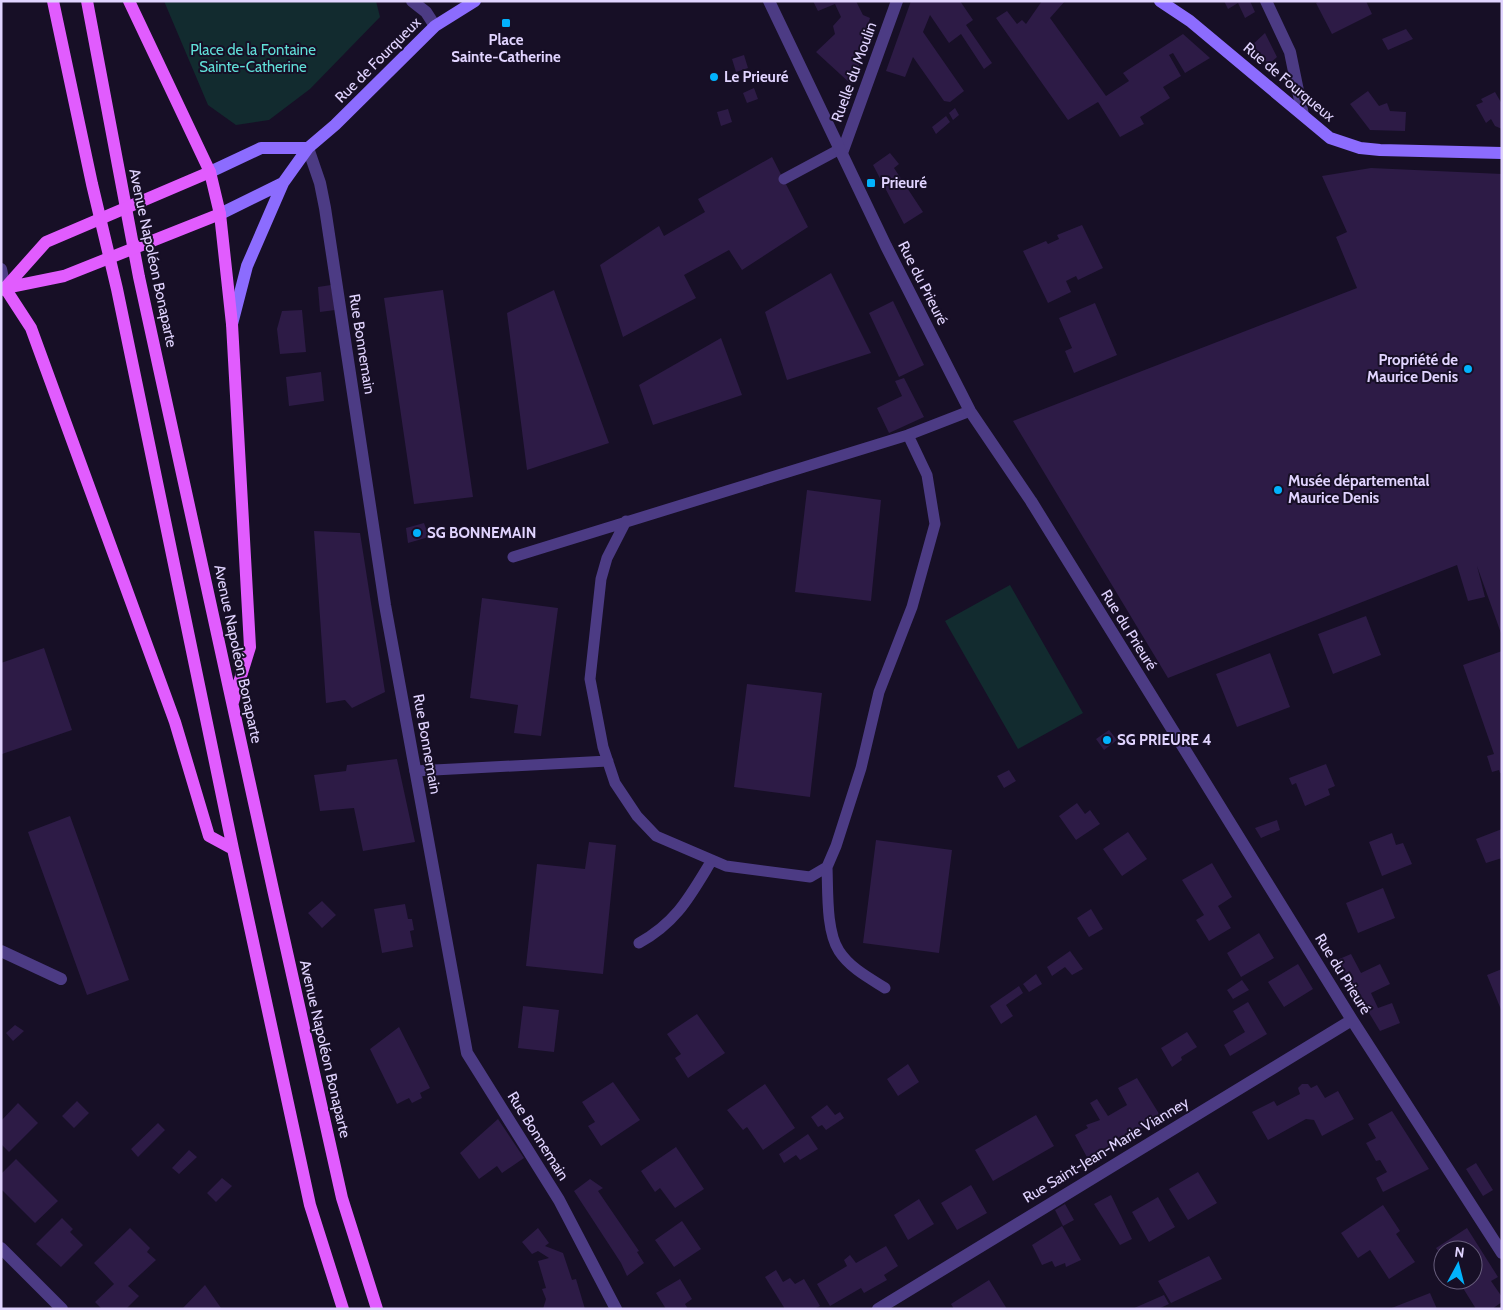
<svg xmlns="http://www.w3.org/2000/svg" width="1503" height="1310" viewBox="0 0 1503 1310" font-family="Cabin,sans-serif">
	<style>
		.green { fill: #122b2f }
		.building { fill: #2d1b46 }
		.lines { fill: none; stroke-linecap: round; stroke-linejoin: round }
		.service { stroke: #4c3b84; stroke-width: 11 }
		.pedestrian { stroke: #4c3b84; stroke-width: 12 }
		.minor { stroke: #4c3b84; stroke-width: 12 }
		.tertiary { stroke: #4c3b84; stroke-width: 12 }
		.secondary { stroke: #8c6cfe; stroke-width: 12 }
		.primary { stroke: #e15cfe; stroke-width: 12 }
		.primary-bridge { stroke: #e15cfe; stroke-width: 12 }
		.poi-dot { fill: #02b2fc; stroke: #170f26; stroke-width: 2 }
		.labels { text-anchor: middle; stroke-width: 4; stroke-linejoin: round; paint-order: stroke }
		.poi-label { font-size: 15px; font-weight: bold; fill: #e1d4ff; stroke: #170f26; text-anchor: start }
		.park-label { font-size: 15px; fill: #60dfd8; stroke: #170f26 }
		.street-label { font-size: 15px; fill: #e1d4ff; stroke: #170f26 }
	</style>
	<rect width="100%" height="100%" fill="#170f26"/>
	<!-- green -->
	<path class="green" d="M 164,1 L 376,1 L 380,17 L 310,89 L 269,120 L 236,125 L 208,105 Z
		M 1010,585 L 1083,713 L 1018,749 L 945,621 Z"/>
	<!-- building -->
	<path class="building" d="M 813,1 L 856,1 L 863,15 L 870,18 L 864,35 L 869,39 L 852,85 L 816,52 L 835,34 L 833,26 L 841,17 L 835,4 L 818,11 Z
		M 911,1 L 960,1 L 973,20 L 966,25 L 992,63 L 984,69 L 961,34 L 949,43 L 930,15 L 923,32 L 964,91 L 950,102 L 944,101 L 913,57 L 905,77 L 886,71 Z
		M 1042,1 L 1065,1 L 1050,18 L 1106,96 L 1129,81 L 1123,73 L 1183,34 L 1210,58 L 1185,73 L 1173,53 L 1169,55 L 1181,76 L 1163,87 L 1170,98 L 1140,117 L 1144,124 L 1120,137 L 1098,102 L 1068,120 L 996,18 L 1007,11 L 1017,24 L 1022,20 L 1026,24 Z
		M 1224,1 L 1250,1 L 1255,12 L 1245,18 L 1238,3 L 1228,9 Z
		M 1320,1 L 1366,1 L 1372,14 L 1332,34 L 1316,3 Z
		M 1406,29 L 1413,39 L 1388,50 L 1382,39 Z
		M 1265,33 L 1277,57 L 1269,64 L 1250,47 Z
		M 744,55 L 748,68 L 736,72 L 732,59 Z
		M 754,88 L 758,99 L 747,103 L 743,93 Z
		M 1368,91 L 1379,106 L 1387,103 L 1390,111 L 1406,112 L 1405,131 L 1370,130 L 1350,104 Z
		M 1495,92 L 1502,104 L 1502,129 L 1495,126 L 1491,119 L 1486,123 L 1476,105 L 1483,102 L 1481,99 Z
		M 955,108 L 959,115 L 953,120 L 949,113 Z
		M 728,109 L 732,122 L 721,126 L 717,112 Z
		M 946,116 L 950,122 L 936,134 L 932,127 Z
		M 890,153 L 899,164 L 894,168 L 923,212 L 904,224 L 873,165 Z
		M 772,157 L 808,227 L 742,270 L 729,250 L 684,275 L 696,298 L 623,337 L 600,265 L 659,226 L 664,236 L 705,212 L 698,199 Z
		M 1371,168 L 1502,174 L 1502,636 L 1477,566 L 1485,597 L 1468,601 L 1457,565 L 1168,678 L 1013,421 L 1357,288 L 1336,237 L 1347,232 L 1322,176 Z
		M 1082,225 L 1103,268 L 1078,280 L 1076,276 L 1066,281 L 1071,292 L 1048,303 L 1023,251 L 1046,241 L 1048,244 L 1059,239 L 1057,235 Z
		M 831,273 L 871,353 L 787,380 L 765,312 Z
		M 331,285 L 335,310 L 320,312 L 318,287 Z
		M 443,290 L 473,497 L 414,504 L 384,298 Z
		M 554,290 L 609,443 L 527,470 L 507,313 Z
		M 893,301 L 924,365 L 899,377 L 869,313 Z
		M 1095,303 L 1117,355 L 1074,373 L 1065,351 L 1072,348 L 1059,318 Z
		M 302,310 L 306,352 L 280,354 L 277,329 L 282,311 Z
		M 721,338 L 742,395 L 653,425 L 639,385 Z
		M 321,372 L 324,401 L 289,406 L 286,377 Z
		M 904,378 L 924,417 L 889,433 L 877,408 L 902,396 L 895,381 Z
		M 807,490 L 881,500 L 871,601 L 795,592 Z
		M 424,523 L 429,537 L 408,543 L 406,528 Z
		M 314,531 L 360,533 L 385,692 L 352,708 L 345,700 L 326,703 Z
		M 482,598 L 558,608 L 541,736 L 514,733 L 518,705 L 470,698 Z
		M 1366,616 L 1381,655 L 1333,674 L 1318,634 Z
		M 44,648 L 72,730 L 2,754 L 1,663 Z
		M 1502,651 L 1502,773 L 1500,773 L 1499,770 L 1492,772 L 1487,756 L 1494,754 L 1463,665 Z
		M 1270,653 L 1290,707 L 1237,727 L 1216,674 Z
		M 747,684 L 822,693 L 810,797 L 734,787 Z
		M 1109,730 L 1117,740 L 1104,750 L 1096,739 Z
		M 397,759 L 415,842 L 363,851 L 354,808 L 320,811 L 314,775 L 346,771 L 347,765 Z
		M 1326,764 L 1335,786 L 1328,789 L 1330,795 L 1305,806 L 1296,783 L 1292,785 L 1289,778 Z
		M 1009,770 L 1016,781 L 1004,788 L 997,776 Z
		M 1077,803 L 1085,814 L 1090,810 L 1100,824 L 1076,840 L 1059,816 Z
		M 70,816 L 129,980 L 87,995 L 28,832 Z
		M 1277,820 L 1280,830 L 1261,838 L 1255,828 Z
		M 1502,829 L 1502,858 L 1486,863 L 1476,839 Z
		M 1128,832 L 1147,859 L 1122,876 L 1103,849 Z
		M 1392,833 L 1396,845 L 1403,843 L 1412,864 L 1382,876 L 1369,842 Z
		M 876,840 L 952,850 L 939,953 L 863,943 Z
		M 589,842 L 616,845 L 603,974 L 526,966 L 537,864 L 585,869 Z
		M 1212,863 L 1232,897 L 1218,906 L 1231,928 L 1209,941 L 1196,920 L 1204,915 L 1182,880 Z
		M 1383,888 L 1395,918 L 1358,933 L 1346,903 Z
		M 322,901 L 336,915 L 322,928 L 308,913 Z
		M 405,904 L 408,919 L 412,919 L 414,930 L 410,931 L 413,947 L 382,953 L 374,909 Z
		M 1091,909 L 1103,929 L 1089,937 L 1077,918 Z
		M 1259,933 L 1274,958 L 1241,977 L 1227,953 Z
		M 1070,951 L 1083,969 L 1072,975 L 1065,967 L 1052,976 L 1047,967 Z
		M 1351,954 L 1361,973 L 1380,964 L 1390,984 L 1371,993 L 1378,1008 L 1392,1003 L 1400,1023 L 1380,1031 L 1337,960 Z
		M 1298,964 L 1313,989 L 1284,1007 L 1268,982 Z
		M 1502,969 L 1502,1012 L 1487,975 Z
		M 1036,974 L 1042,984 L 1029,992 L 1023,984 Z
		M 1242,980 L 1249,990 L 1233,999 L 1227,990 Z
		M 1019,986 L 1023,993 L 1006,1005 L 1013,1016 L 1001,1024 L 990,1006 Z
		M 1248,1002 L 1267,1034 L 1230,1056 L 1224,1045 L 1245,1032 L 1233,1011 Z
		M 523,1006 L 559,1010 L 554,1052 L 518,1048 Z
		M 697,1014 L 725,1053 L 688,1078 L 675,1058 L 681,1054 L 667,1034 Z
		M 15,1025 L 24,1031 L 13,1041 L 6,1033 Z
		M 399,1027 L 430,1088 L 420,1093 L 422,1098 L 412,1103 L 409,1098 L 397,1104 L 370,1049 Z
		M 1187,1032 L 1197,1047 L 1181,1057 L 1182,1060 L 1172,1067 L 1161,1048 Z
		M 908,1064 L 919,1082 L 898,1096 L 887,1079 Z
		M 1137,1078 L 1161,1117 L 1088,1159 L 1075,1135 L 1088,1128 L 1086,1125 L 1100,1120 L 1090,1103 L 1097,1099 L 1108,1116 L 1127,1105 L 1118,1088 Z
		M 613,1082 L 640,1120 L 601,1146 L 588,1126 L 595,1122 L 582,1102 Z
		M 765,1084 L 795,1128 L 763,1150 L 747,1127 L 743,1130 L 727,1110 Z
		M 1302,1084 L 1308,1084 L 1311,1088 L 1317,1085 L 1325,1098 L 1338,1091 L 1354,1119 L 1322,1136 L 1314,1120 L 1306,1119 L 1268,1140 L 1252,1112 L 1274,1101 L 1277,1106 L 1300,1094 L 1298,1088 Z
		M 77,1101 L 89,1113 L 74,1128 L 62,1116 Z
		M 18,1103 L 38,1123 L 9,1152 L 1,1144 L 1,1121 Z
		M 827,1105 L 835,1115 L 840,1112 L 844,1118 L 826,1130 L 822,1125 L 818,1127 L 811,1117 Z
		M 1392,1111 L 1429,1169 L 1383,1192 L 1376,1178 L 1387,1172 L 1380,1160 L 1376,1161 L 1366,1143 L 1376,1138 L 1368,1124 Z
		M 1036,1115 L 1054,1146 L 993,1181 L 975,1150 Z
		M 498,1119 L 524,1158 L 502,1173 L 497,1166 L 479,1179 L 460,1153 Z
		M 158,1123 L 165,1130 L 138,1157 L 131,1149 Z
		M 808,1134 L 818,1149 L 800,1160 L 796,1155 L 784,1163 L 779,1154 Z
		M 676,1147 L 704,1189 L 675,1208 L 660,1188 L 655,1192 L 641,1171 Z
		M 189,1150 L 197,1157 L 179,1174 L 172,1168 Z
		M 16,1159 L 58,1201 L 35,1223 L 1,1189 L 1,1174 Z
		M 1476,1163 L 1493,1190 L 1483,1196 L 1466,1169 Z
		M 1198,1172 L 1217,1203 L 1188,1220 L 1169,1189 Z
		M 222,1178 L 232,1186 L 216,1202 L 207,1193 Z
		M 590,1179 L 603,1188 L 598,1191 L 639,1251 L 637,1252 L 644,1263 L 627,1276 L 621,1263 L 574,1191 Z
		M 971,1185 L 987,1213 L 957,1230 L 941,1203 Z
		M 1111,1195 L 1132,1239 L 1120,1245 L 1094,1204 Z
		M 1158,1197 L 1175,1227 L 1149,1242 L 1132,1212 Z
		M 919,1199 L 934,1224 L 908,1240 L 894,1215 Z
		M 1065,1204 L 1074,1220 L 1063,1226 L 1055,1210 Z
		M 1383,1205 L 1400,1231 L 1396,1234 L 1415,1262 L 1389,1279 L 1370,1250 L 1358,1258 L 1341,1233 Z
		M 62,1218 L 73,1229 L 70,1232 L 83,1245 L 61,1267 L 36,1244 Z
		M 682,1221 L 701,1249 L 674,1267 L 655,1240 Z
		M 1062,1226 L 1081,1260 L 1066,1267 L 1065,1263 L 1055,1267 L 1052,1261 L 1042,1265 L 1032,1245 Z
		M 130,1228 L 150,1248 L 147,1252 L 156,1260 L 128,1286 L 139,1296 L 126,1309 L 102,1309 L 95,1302 L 114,1284 L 94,1263 Z
		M 538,1228 L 549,1243 L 545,1246 L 563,1253 L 572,1280 L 576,1279 L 585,1309 L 543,1309 L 546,1299 L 542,1289 L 546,1288 L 538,1261 L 549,1258 L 538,1251 L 532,1254 L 522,1242 Z
		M 1467,1228 L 1498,1277 L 1491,1281 L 1502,1297 L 1502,1302 L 1492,1309 L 1476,1309 L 1458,1280 L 1473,1280 L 1473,1250 L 1443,1250 L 1443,1258 L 1436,1248 Z
		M 886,1246 L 898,1266 L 884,1275 L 887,1280 L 864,1293 L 861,1288 L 830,1306 L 817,1284 L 847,1266 L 844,1260 L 850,1255 L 856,1263 Z
		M 1209,1256 L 1222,1279 L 1171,1303 L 1158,1281 Z
		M 776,1270 L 783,1282 L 790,1278 L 795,1284 L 804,1279 L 820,1306 L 814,1309 L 785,1309 L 765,1277 Z
		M 680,1279 L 692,1299 L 685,1304 L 688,1309 L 666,1309 L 656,1293 Z
		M 989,1280 L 1007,1309 L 954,1309 L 951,1304 Z
		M 205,1285 L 221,1308 L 182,1309 Z
		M 1430,1293 L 1437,1309 L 1389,1309 Z
		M 1164,1295 L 1169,1304 L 1158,1309 L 1132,1309 Z"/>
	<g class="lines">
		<!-- service -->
		<path class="service" d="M 784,179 L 840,149
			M 626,521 L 607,558 L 601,579 L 590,679 L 603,747 L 615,783 L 637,816 L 656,836 L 726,866 L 810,877 L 827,867 L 836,846 L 861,768 L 879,692 L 912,607 L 935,524 L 927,475 L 908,435
			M 513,557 L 908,435 L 970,411
			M 415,771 L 608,761
			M 827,867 C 828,891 826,931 839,951 C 850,968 869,978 885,988
			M 639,943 C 677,922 690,896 712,860"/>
		<!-- pedestrian -->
		<path class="pedestrian" d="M 842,153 L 897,1"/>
		<!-- minor -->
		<path class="minor" d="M 412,1 L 426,12 L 435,26
			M 769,1 L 886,246 L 970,411 L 1031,501 L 1352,1020 L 1502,1253
			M 1266,1 L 1290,52 L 1303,115
			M 308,148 L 320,183 L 325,208 L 385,605 L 467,1053 L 559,1200 L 616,1309
			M 1,951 L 61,979
			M 1,1248 L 62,1309
			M 878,1309 L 1352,1020"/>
		<!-- tertiary -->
		<path class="tertiary" d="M 1,269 L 5,288"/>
		<!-- secondary -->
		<path class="secondary" d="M 1160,1 L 1190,21 L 1330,138 L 1360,148 L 1380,150 L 1502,153
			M 210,172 L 261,148 L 308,148
			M 220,214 L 283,183 L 308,148 L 335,125 L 435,26 L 475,1
			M 232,324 L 247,266 L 283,183"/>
		<!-- primary -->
		<path class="primary" d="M 53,1 L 92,184 L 117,289 L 233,849 L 310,1205 L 343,1309
			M 87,1 L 139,277 L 274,894 L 342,1198 L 377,1309
			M 129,1 L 210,172 L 220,214 L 232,324 L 250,647 L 233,702
			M 1,290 L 5,288 L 31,328 L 175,722 L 209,836 L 233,849"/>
		<!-- primary-bridge -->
		<path class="primary-bridge" d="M 5,288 L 46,242 L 210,172
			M 5,288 L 64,276 L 220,214"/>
	</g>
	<!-- markers -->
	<g class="poi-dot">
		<rect x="501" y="18" width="10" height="10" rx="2.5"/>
		<circle cx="714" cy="77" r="5"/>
		<rect x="866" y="178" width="10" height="10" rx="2.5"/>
		<circle cx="1468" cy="369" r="5"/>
		<circle cx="1278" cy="490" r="5"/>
		<circle cx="417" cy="533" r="5"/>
		<circle cx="1107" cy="740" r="5"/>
	</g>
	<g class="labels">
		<!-- poi labels -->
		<g class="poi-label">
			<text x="506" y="45" text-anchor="middle">Place<tspan x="506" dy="17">Sainte-Catherine</tspan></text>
			<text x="724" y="82">Le Prieuré</text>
			<text x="881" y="188">Prieuré</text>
			<text x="1458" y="365" text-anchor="end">Propriété de<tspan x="1458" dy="17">Maurice Denis</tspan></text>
			<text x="1288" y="486">Musée départemental<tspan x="1288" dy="17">Maurice Denis</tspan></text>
			<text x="427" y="538">SG BONNEMAIN</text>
			<text x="1117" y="745">SG PRIEURE 4</text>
		</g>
		<!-- park labels -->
		<g class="park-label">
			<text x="253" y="55">Place de la Fontaine<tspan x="253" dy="17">Sainte-Catherine</tspan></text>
		</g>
		<!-- street labels -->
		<g class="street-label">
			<text transform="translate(378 60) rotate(-45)" y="5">Rue de Fourqueux</text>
			<text transform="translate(854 72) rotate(-70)" y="5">Ruelle du Moulin</text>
			<text transform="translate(1289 82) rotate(40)" y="5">Rue de Fourqueux</text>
			<text transform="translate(153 258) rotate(78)" y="5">Avenue Napoléon Bonaparte</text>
			<text transform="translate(923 283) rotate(63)" y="5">Rue du Prieuré</text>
			<text transform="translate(362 344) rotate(81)" y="5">Rue Bonnemain</text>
			<text transform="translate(1129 630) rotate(58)" y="5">Rue du Prieuré</text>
			<text transform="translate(238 654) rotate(78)" y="5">Avenue Napoléon Bonaparte</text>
			<text transform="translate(427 744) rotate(80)" y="5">Rue Bonnemain</text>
			<text transform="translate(1343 974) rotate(58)" y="5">Rue du Prieuré</text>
			<text transform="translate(325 1049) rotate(77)" y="5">Avenue Napoléon Bonaparte</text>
			<text transform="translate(538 1136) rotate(58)" y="5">Rue Bonnemain</text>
			<text transform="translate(1106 1150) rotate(-31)" y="5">Rue Saint-Jean-Marie Vianney</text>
		</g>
	</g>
	<!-- border -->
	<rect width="1503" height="1310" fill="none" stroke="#e1d4ff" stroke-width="5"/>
	<!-- north arrow -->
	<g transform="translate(1458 1265) rotate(7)"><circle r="24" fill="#170f26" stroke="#685e7d"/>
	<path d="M0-4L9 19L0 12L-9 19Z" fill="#02b2fc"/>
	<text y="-8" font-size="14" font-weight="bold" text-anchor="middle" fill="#e1d4ff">N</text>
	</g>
</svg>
